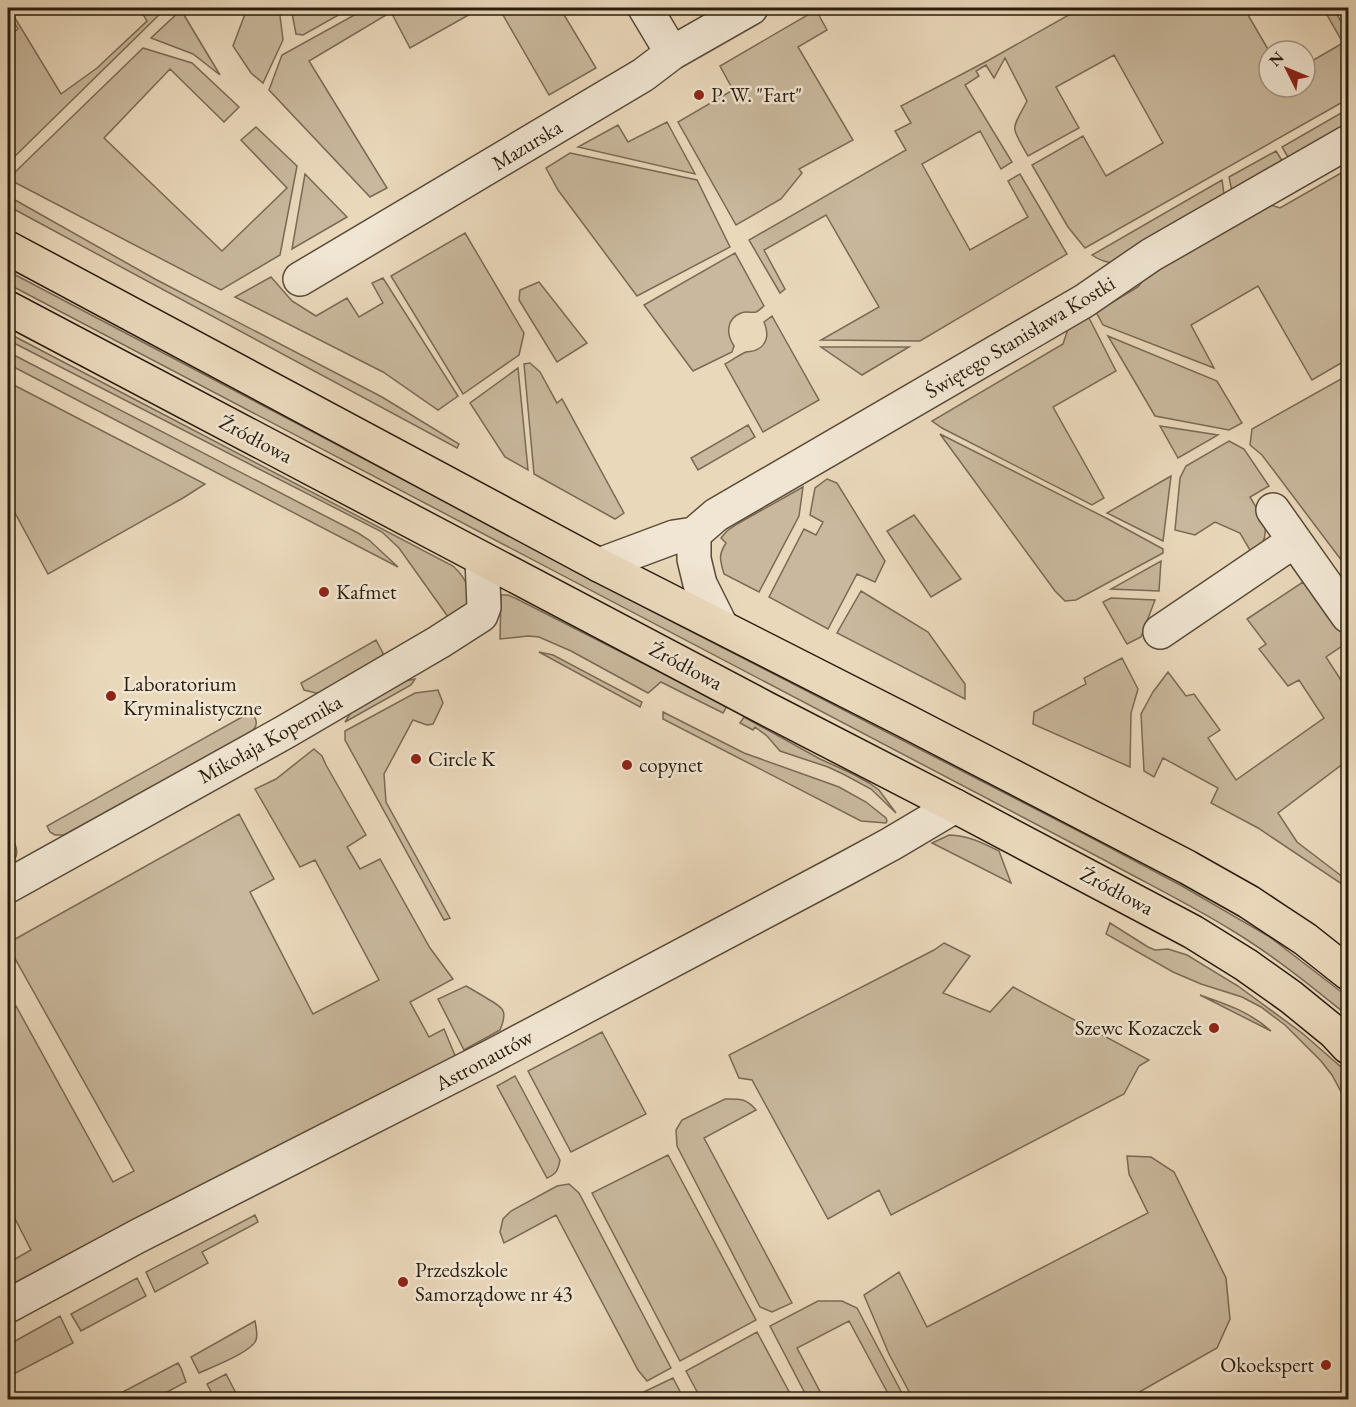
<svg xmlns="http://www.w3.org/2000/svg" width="1356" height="1407" viewBox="0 0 1356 1407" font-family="'EB Garamond',serif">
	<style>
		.green { fill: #c9b89d; stroke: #796a55; stroke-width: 1.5 }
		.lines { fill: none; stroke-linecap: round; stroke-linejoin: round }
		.street-casing { stroke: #594b38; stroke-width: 36 }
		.primary-casing { stroke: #291c0d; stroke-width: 36 }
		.street { stroke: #f1e6d3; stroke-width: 33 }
		.primary { stroke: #ead8bb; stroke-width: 33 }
		.poi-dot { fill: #8f2418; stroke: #f1e6d3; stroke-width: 2 }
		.labels { text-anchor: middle; stroke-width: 5; stroke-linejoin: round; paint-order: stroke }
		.poi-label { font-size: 21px; fill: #291c0d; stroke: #f1e6d3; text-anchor: start }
		.street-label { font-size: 21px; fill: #291c0d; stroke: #f1e6d3 }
	</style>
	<rect width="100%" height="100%" fill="#ead8bb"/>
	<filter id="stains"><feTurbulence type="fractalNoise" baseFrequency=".00333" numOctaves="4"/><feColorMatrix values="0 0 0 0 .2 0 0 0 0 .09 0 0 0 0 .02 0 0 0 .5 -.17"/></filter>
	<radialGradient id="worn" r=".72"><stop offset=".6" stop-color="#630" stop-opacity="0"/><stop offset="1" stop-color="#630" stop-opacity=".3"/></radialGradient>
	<!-- green -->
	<path class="green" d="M 8,8 L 9,8 L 61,94 L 97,68 L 147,21 L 139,8 L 166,8 L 8,163 L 8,37 L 18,29 L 8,11 Z
		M 254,8 L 279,8 L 283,40 L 263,83 L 251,73 L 233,46 L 245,14 Z
		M 291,8 L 351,8 L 303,35 L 296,34 Z
		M 367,8 L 403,8 L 406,9 L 481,8 L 410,48 L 391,12 L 309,61 L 387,188 L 370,197 L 269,90 L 282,55 Z
		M 499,8 L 560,8 L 596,68 L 549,95 Z
		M 1081,8 L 1244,8 L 1269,51 L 1269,87 L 1305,87 L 1305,65 L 1343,43 L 1323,8 L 1333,8 L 1348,33 L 1348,99 L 1085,248 L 1068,227 L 1032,165 L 1083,136 L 1106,176 L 1163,143 L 1114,55 L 1056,87 L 1079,128 L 1028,156 C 1010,124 1011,132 1027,101 L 1005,58 L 994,78 L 986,65 L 976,71 L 979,76 L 965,85 L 1012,162 L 1001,169 L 980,131 L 922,164 L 970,250 L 1028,217 L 1008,181 L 1020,174 L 1067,254 L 920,341 L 821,340 L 879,307 L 826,215 L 764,250 L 785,289 L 780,293 L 749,240 L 906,150 L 895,131 L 911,123 L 901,106 L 989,60 Z
		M 181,10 L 220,75 L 193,54 L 151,38 Z
		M 816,10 L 827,30 L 798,47 L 853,140 L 799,169 L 802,173 L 781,199 L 736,225 L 678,122 L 733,90 L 720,66 Z
		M 143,48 L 192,63 L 239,107 L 224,122 L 170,69 L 104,138 L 222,251 L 287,188 L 241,140 L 256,127 L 297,166 L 280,255 L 221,290 L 14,182 L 13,174 Z
		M 1348,109 L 1348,132 L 1292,164 L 1282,147 Z
		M 667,122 L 695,174 L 578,147 L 618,125 L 628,142 Z
		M 1276,151 L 1286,167 L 1233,197 L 1229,177 Z
		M 570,153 L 697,180 L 730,247 L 637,296 L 558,190 L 546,168 Z
		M 1348,169 L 1348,359 L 1312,380 L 1258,286 L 1191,325 L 1214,368 L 1103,325 L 1096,312 L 1138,287 L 1156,263 L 1262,202 L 1280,208 Z
		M 305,174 L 347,217 L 292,249 Z
		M 1222,180 L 1225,201 L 1116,263 C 1107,263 1099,260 1092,255 Z
		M 8,196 L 155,279 L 382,397 L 459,444 L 457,448 L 8,206 Z
		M 465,233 L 524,333 L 519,355 L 463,394 L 391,276 Z
		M 735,253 L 764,306 C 761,308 759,311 756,312 C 752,313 746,311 741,313 C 726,319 726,334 734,346 L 732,352 L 693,371 L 644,305 Z
		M 8,271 L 675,623 L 1090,837 L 1182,886 L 1270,937 L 1348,997 L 1348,1016 C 1311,986 1274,956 1233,931 C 1193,906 1150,885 1108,862 L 8,284 Z
		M 271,277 L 292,301 L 316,316 L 347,298 L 359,317 L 383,303 L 372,283 L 383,278 L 458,396 L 438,410 L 383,372 L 235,297 Z
		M 539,282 L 587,343 L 557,362 L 519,300 L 520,290 Z
		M 772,316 L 819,400 L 763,432 L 725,364 C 732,360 739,355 746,352 C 749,351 753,352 756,350 C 768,345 769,333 764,322 Z
		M 1088,316 L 1116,371 L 1053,407 L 1104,498 L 1092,505 L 942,428 L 932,421 L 1063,344 L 1069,326 Z
		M 8,333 L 453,566 C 466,578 476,595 462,611 C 459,615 454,618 451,621 L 399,548 L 382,532 L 8,340 Z
		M 1108,336 L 1217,381 L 1242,423 L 1229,430 L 1155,416 Z
		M 821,347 L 909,347 L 862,375 Z
		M 8,352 L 358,533 L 369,540 L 398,567 L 8,364 Z
		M 530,363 L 540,372 L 557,403 L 562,399 L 624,513 L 615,519 L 534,474 L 524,364 Z
		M 518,368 L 528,470 L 505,457 L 470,403 Z
		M 1348,375 L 1348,569 L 1262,455 L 1250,445 L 1252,429 Z
		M 8,382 L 205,484 L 183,498 L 48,574 L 8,500 Z
		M 748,425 L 755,437 L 698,470 L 691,458 Z
		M 1160,426 L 1218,435 L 1178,458 Z
		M 940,434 L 1108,519 L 1163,549 L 1163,553 L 1076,600 L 1065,601 L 1055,591 Z
		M 1229,441 L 1244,449 L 1269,486 L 1250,497 C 1264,521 1274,532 1254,557 L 1240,533 L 1215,522 L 1195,535 L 1175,530 L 1180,478 L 1186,466 Z
		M 1171,476 L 1163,541 L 1107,513 Z
		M 827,479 L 837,483 L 885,561 L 875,582 L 857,574 L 828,629 L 769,597 L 804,529 L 816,535 L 823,522 L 810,515 L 815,488 Z
		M 803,487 L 799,516 L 759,592 L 724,574 C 720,560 718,555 726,543 L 721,538 L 727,531 L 737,524 Z
		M 914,515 L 961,579 L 931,597 L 887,531 Z
		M 1161,561 L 1159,591 L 1111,589 Z
		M 1303,582 L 1317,596 L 1348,642 L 1326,657 L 1348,691 L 1348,760 L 1278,813 L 1297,842 L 1348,881 L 1348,888 L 1258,828 L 1211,803 L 1218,788 L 1163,758 L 1154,777 L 1144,771 L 1141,714 L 1153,692 L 1168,672 L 1186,696 L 1194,694 L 1220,730 L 1208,738 L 1236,780 L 1324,718 L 1299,680 L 1288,686 L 1259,649 L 1266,644 L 1247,619 Z
		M 861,591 L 928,632 L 965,684 L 965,699 L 837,633 Z
		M 501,595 L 508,595 L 517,599 L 727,706 L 723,713 L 661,682 L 648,693 L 571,651 L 539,637 L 528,636 L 500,639 Z
		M 1111,598 L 1155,600 L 1141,637 L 1127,644 L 1103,602 Z
		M 376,640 L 383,653 L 381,659 L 320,694 L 304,690 L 301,683 Z
		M 539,652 L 553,655 L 642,702 L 640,707 Z
		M 1122,658 L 1138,689 L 1131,713 L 1130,767 L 1033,724 L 1034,712 L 1086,684 L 1084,678 Z
		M 415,679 L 411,685 L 345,722 L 350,714 L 356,707 L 405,681 Z
		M 438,690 L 443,703 L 433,724 L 427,725 L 413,720 L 384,774 L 386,802 L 450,918 L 444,920 L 345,740 L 345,731 L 415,693 Z
		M 251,712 C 257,719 259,726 251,732 L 64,835 L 55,835 L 50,832 L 47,826 Z
		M 663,712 L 744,753 L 839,787 L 866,802 L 886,818 L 887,821 L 886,823 L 861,821 L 663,719 Z
		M 744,717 L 820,759 L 853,774 L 869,783 L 879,790 L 896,813 L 871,789 L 843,774 L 828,767 L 780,751 L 767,736 L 755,727 L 753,730 L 740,723 Z
		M 314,749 L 322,756 L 326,765 L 366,835 L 347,847 L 360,869 L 380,859 L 430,948 L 453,979 L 410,1002 L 429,1037 L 444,1029 L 456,1058 L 8,1293 L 8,1263 L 31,1250 L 8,1205 L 8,1011 L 16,1006 L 113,1182 L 134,1171 L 8,946 L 8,943 L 239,814 L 274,879 L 250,892 L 313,1014 L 379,980 L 315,860 L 300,867 L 255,789 L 276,779 Z
		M 949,835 C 969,836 981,842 999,851 L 1011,883 L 932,843 Z
		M 15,844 C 19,854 16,860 8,867 L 8,848 Z
		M 1110,923 L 1148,947 L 1155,950 L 1168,949 L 1187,955 L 1238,986 L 1302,1033 L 1348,1073 L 1348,1105 L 1332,1075 L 1321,1061 L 1285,1025 L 1261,1007 L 1242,997 L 1201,984 L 1173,972 L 1106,934 Z
		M 944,943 L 970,956 L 943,993 L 990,1012 L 1013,987 L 1149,1060 L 1139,1066 L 1124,1094 L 891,1215 L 879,1190 L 828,1219 L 752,1080 L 739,1078 L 729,1055 L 934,950 Z
		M 466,986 C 473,990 480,994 488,999 C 504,1008 508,1011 500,1030 L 464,1050 L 438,999 Z
		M 1200,995 C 1226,1004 1250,1012 1271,1031 Z
		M 602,1032 L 646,1114 L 571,1152 L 528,1071 Z
		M 515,1076 L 560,1160 C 558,1171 556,1174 547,1178 L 497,1086 Z
		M 725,1099 C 740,1099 746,1098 756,1110 L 704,1138 L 792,1303 L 772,1312 L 760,1307 L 677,1146 L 676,1130 L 682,1120 Z
		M 668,1155 L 756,1320 L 680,1361 L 592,1193 Z
		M 1127,1156 L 1151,1157 L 1174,1172 L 1226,1278 L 1230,1319 L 1217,1348 L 1127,1399 L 913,1399 L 889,1354 L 864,1295 L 899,1272 L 927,1327 L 1148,1213 L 1129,1174 Z
		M 569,1184 L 579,1193 L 671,1368 L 647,1381 L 638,1370 L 556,1215 L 504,1243 L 500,1232 L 503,1219 L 511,1211 L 557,1186 Z
		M 255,1215 L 258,1222 L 202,1252 L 208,1263 L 155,1292 L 146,1272 Z
		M 137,1278 L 146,1296 L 81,1331 L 71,1314 Z
		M 818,1301 L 842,1301 L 857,1308 L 905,1399 L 891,1399 L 849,1321 L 797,1348 L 824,1399 L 808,1399 L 770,1326 Z
		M 60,1316 L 73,1343 L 8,1377 L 8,1345 Z
		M 255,1321 C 256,1327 258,1334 256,1340 C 252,1352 212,1367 199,1373 L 191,1357 Z
		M 757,1332 L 793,1399 L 701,1399 L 686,1371 Z
		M 178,1363 L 181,1368 L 186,1382 L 154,1399 L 114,1399 L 113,1397 Z
		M 226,1374 L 239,1399 L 215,1399 L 207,1384 Z
		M 673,1378 L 684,1399 L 629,1399 Z"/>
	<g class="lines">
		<!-- street casing -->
		<g class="street-casing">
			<path id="street" d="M 645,8 L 672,53
				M 300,279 L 643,75 L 672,53 L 751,8
				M 1273,510 L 1348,616
				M 694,534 L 694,559 L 700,584 L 721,626
				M 599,565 L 674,537 L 694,534 L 716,515 L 1084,301 L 1151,255 L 1348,142
				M 1160,632 L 1294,541
				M 8,886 L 285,732 L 439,642 L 481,615 L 484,607 L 482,559
				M 8,1306 L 138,1236 L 490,1057 L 843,870 L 891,844 L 955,806"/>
		</g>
		<!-- primary casing -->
		<g class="primary-casing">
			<path id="primary" d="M 8,248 L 599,565 L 906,721 L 1187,867 L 1249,902 L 1276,920 L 1305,939 L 1348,973
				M 8,308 L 765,708 L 955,806 L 1193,932 L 1246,965 L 1291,997 L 1334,1032 L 1348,1047"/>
		</g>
		<!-- street -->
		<use href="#street" class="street"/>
		<!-- primary -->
		<use href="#primary" class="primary"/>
	</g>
	<!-- markers -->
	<g class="poi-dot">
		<circle cx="699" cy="95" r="6"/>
		<circle cx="324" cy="592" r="6"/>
		<circle cx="111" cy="696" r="6"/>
		<circle cx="416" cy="759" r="6"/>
		<circle cx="627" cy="765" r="6"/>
		<circle cx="1214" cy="1028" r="6"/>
		<circle cx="403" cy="1282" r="6"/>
		<circle cx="1326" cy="1365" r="6"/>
	</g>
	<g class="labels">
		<!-- poi labels -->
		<g class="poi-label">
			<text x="711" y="102">P. W. "Fart"</text>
			<text x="336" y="599">Kafmet</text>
			<text x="123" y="691">Laboratorium<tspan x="123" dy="24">Kryminalistyczne</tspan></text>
			<text x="428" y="766">Circle K</text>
			<text x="639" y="772">copynet</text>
			<text x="1202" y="1035" text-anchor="end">Szewc Kozaczek</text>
			<text x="415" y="1277">Przedszkole<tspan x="415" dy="24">Samorządowe nr 43</tspan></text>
			<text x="1314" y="1372" text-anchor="end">Okoekspert</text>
		</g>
		<!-- street labels -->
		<g class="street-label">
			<text transform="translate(527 145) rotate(-31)" y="7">Mazurska</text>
			<text transform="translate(1020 337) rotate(-31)" y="7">Świętego Stanisława Kostki</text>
			<text transform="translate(256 439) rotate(28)" y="7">Źródłowa</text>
			<text transform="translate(686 666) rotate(28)" y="7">Źródłowa</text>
			<text transform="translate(270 739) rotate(-29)" y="7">Mikołaja Kopernika</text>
			<text transform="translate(1117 891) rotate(28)" y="7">Źródłowa</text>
			<text transform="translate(484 1060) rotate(-28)" y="7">Astronautów</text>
		</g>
	</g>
	<!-- margin -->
	<rect width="1356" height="1407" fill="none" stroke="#ead8bb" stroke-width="30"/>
	<rect x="9" y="9" width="1338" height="1389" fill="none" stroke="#291c0d" stroke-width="3"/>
	<rect x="15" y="15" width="1326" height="1377" fill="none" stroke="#291c0d" stroke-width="1.5"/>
	<!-- north arrow -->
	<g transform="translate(1287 69) rotate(313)"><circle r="28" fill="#f1e6d3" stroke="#a19584" stroke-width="1.5"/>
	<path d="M0-4.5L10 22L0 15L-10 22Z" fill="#8f2418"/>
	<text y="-9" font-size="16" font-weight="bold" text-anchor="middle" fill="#291c0d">N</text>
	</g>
	<rect width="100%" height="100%" filter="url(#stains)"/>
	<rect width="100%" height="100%" fill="url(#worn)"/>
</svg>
